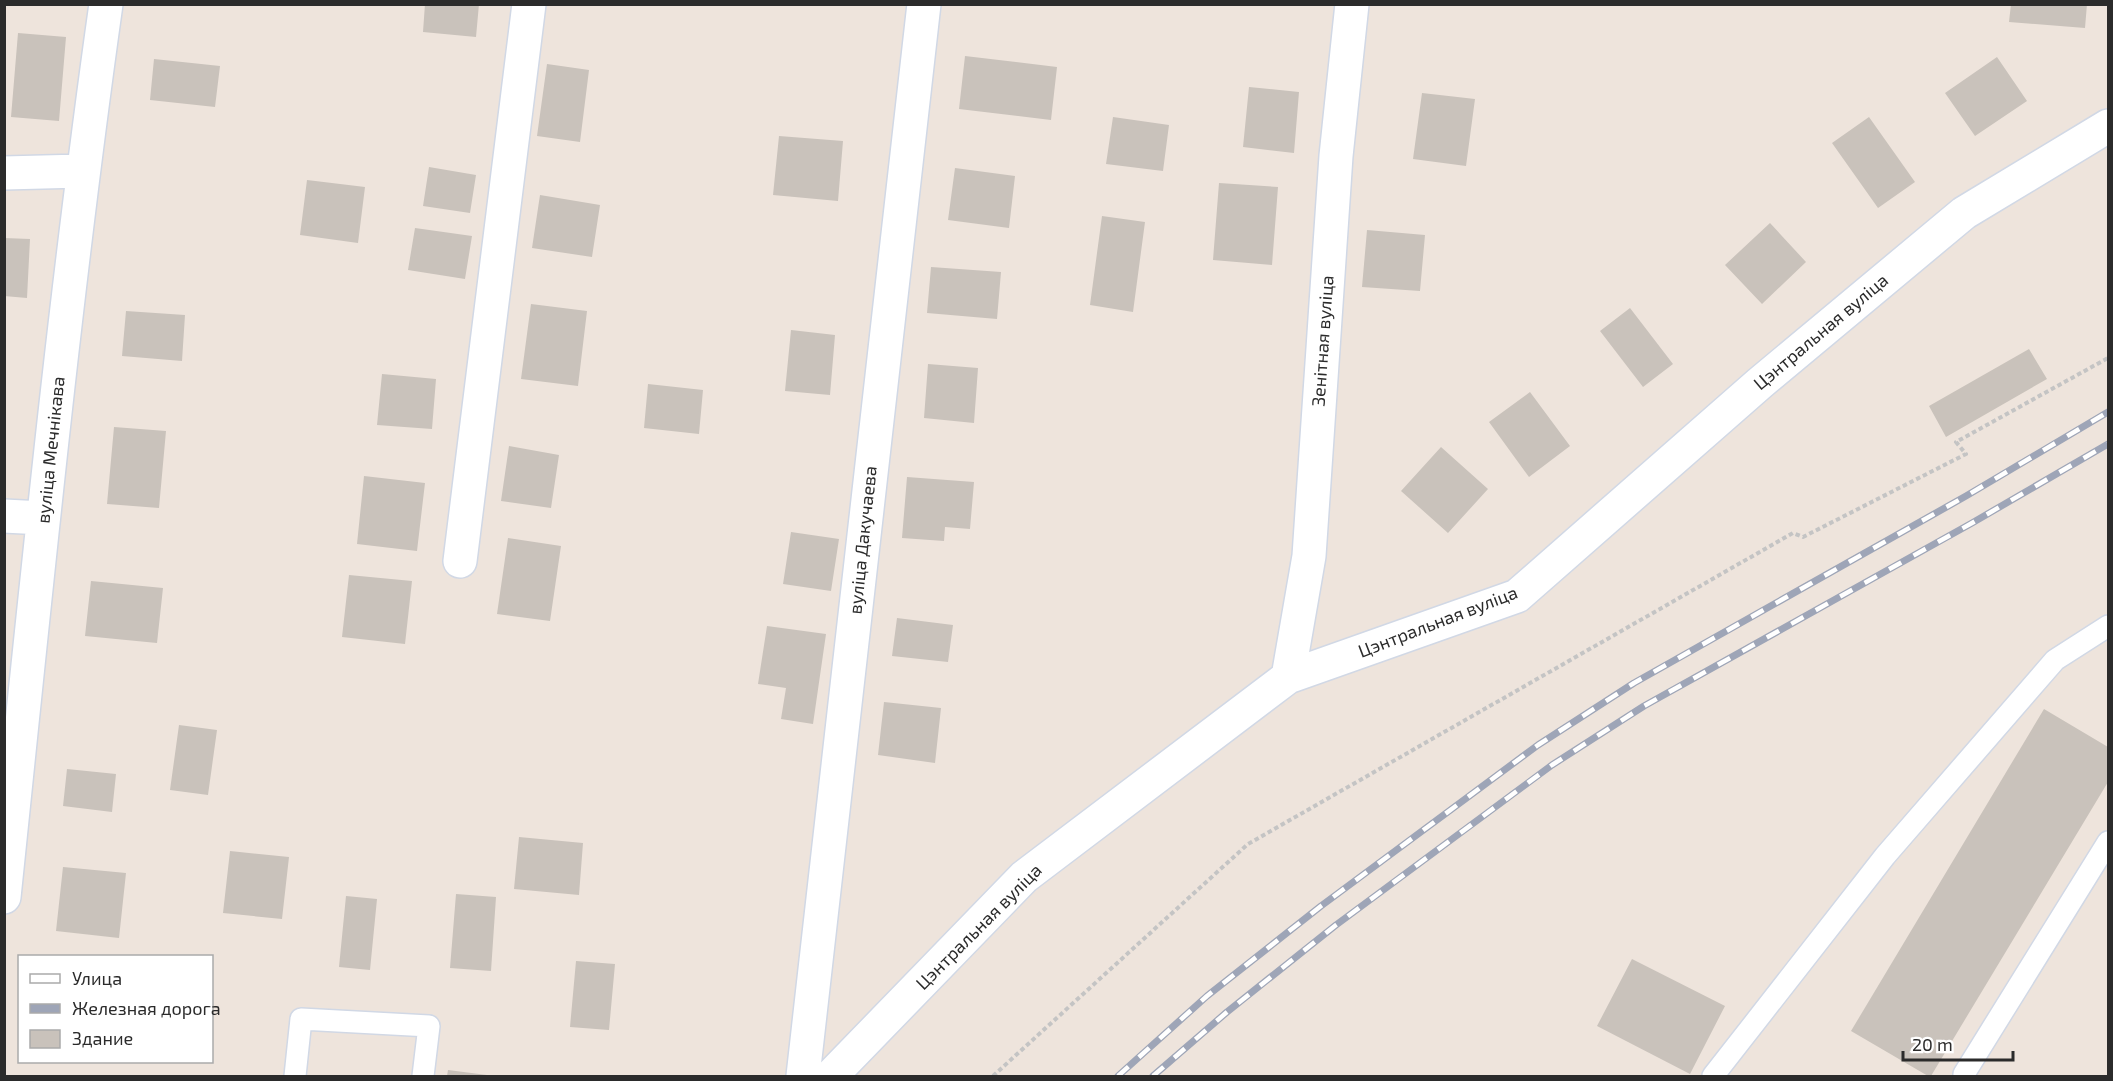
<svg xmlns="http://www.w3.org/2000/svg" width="2113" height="1081" viewBox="0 0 2113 1081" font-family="'Exo 2',sans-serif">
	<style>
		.building { fill: #c9c2bb }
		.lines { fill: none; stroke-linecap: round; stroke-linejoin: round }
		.lane-casing { stroke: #d1d8e5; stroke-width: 24 }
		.street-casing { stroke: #d1d8e5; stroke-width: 36 }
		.path { stroke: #c4c4c4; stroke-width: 4; stroke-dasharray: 4.5 3; stroke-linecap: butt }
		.lane { stroke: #fff; stroke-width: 21 }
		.street { stroke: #fff; stroke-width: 33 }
		.rail-casing { stroke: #9ea5b7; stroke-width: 7 }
		.rail { stroke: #fff; stroke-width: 4.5; stroke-dasharray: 14; stroke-linecap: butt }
		.labels { text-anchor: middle; stroke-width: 4.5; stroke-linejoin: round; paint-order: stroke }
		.street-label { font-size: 18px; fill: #2b2b2b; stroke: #fff }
	</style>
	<rect width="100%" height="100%" fill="#eee4dc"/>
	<!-- building -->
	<path class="building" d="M 425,4 L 479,4 L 476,37 L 423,32 Z
		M 2011,4 L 2087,4 L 2085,28 L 2009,22 Z
		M 18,33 L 66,37 L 59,121 L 11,117 Z
		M 965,56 L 1057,67 L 1051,120 L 959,109 Z
		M 1997,57 L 2027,101 L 1975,136 L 1945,93 Z
		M 154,59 L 220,66 L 215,107 L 150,100 Z
		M 547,64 L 589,70 L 580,142 L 537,136 Z
		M 1249,87 L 1299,92 L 1294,153 L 1243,147 Z
		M 1422,93 L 1475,99 L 1466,166 L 1413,159 Z
		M 1113,117 L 1169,125 L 1163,171 L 1106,164 Z
		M 1869,117 L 1915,182 L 1878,208 L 1832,143 Z
		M 779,136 L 843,141 L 838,201 L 773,195 Z
		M 429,167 L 476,175 L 470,213 L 423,206 Z
		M 955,168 L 1015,176 L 1009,228 L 948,220 Z
		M 307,180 L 365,187 L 358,243 L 300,235 Z
		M 1219,183 L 1278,187 L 1272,265 L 1213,260 Z
		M 540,195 L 600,205 L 592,257 L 532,248 Z
		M 1102,216 L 1145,222 L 1133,312 L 1090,305 Z
		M 1770,223 L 1806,262 L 1762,304 L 1725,265 Z
		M 415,228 L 472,236 L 465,279 L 408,270 Z
		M 1367,230 L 1425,235 L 1420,291 L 1362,287 Z
		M 4,238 L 30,239 L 27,298 L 4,296 Z
		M 931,267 L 1001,272 L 997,319 L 927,313 Z
		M 531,304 L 587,311 L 578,386 L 521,379 Z
		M 1630,308 L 1673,364 L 1643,387 L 1600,331 Z
		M 126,311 L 185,315 L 182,361 L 122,356 Z
		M 791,330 L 835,335 L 830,395 L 785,391 Z
		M 2029,349 L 2047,379 L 1946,437 L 1929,406 Z
		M 928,364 L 978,368 L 974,423 L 924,418 Z
		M 382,374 L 436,379 L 432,429 L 377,425 Z
		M 648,384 L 703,390 L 699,434 L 644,428 Z
		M 1530,392 L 1570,446 L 1529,477 L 1489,422 Z
		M 114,427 L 166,431 L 159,508 L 107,504 Z
		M 509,446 L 559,455 L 551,508 L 501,501 Z
		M 1441,447 L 1488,489 L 1448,533 L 1401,491 Z
		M 364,476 L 425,483 L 417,551 L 357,544 Z
		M 907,477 L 974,482 L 970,529 L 945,527 L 944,541 L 902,538 Z
		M 791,532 L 839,539 L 831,591 L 783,584 Z
		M 508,538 L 561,546 L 550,621 L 497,614 Z
		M 349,575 L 412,581 L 405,644 L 342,637 Z
		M 91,581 L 163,588 L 157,643 L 85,636 Z
		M 897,618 L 953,625 L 948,662 L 892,656 Z
		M 767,626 L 826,634 L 813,724 L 781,719 L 786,688 L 758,684 Z
		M 884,702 L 941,708 L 935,763 L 878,755 Z
		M 2044,709 L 2108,747 L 2108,782 L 1931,1076 L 1928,1076 L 1851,1031 Z
		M 179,725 L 217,730 L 208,795 L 170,790 Z
		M 67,769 L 116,774 L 112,812 L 63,806 Z
		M 519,837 L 583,843 L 579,895 L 514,889 Z
		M 230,851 L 289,857 L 282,919 L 223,913 Z
		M 63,867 L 126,873 L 119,938 L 56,931 Z
		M 456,894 L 496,897 L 491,971 L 450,968 Z
		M 346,896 L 377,899 L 370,970 L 339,967 Z
		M 1632,959 L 1725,1006 L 1690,1074 L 1597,1026 Z
		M 576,961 L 615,964 L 609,1030 L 570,1027 Z
		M 448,1070 L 487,1075 L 487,1076 L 447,1076 Z"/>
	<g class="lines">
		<!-- lane casing -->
		<g class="lane-casing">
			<path id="lane" d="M 1964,1074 L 2108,842
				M 295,1076 L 301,1019 L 429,1026 L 423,1076
				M 1713,1076 L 1885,856 L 2055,660 L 2108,626"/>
		</g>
		<!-- street casing -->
		<g class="street-casing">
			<path id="street" d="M 4,173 L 82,171
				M 4,516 L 43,518
				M 460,561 L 529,4
				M 1288,677 L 1309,556 L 1336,156 L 1352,4
				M 4,897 C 35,599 64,301 106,4
				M 803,1076 L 924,4
				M 831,1076 L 1024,877 L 1288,677 L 1517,596 L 1760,383 L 1964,213 L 2108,126"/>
		</g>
		<!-- path -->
		<path class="path" d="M 993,1076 L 1248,844 L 1793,533 L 1803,537 L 1966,454 L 1956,442 L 2108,358"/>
		<!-- lane -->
		<use href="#lane" class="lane"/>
		<!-- street -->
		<use href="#street" class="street"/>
		<!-- rail casing -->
		<g class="rail-casing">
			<path id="rail" d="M 1118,1076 L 1207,996 L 1321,906 L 1538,745 L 1634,683 L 1966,496 L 2108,412
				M 1153,1076 L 1227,1012 L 1336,925 L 1552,765 L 1644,706 L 1972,523 L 2108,444"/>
		</g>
		<!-- rail -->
		<use href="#rail" class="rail"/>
	</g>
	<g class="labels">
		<!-- street labels -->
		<g class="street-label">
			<text transform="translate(1821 332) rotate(-40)" y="6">Цэнтральная вуліца</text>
			<text transform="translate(1323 341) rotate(-86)" y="6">Зенітная вуліца</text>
			<text transform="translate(51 450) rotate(-84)" y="6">вуліца Мечнікава</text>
			<text transform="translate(863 540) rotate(-84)" y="6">вуліца Дакучаева</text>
			<text transform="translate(1438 622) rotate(-21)" y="6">Цэнтральная вуліца</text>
			<text transform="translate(979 927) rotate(-45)" y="6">Цэнтральная вуліца</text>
		</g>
	</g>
	<!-- border -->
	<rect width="2113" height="1081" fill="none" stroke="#2b2b2b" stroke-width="12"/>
	<!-- legend -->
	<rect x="18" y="955" width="195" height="108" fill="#ffffff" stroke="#aaaaaa" stroke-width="1.5"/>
	<rect x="30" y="974" width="30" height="9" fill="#ffffff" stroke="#aaaaaa" stroke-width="1.5"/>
	<text x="72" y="985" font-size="18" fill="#2b2b2b">Улица</text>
	<rect x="30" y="1004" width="30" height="9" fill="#9ea5b7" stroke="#aaaaaa" stroke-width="1.5"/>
	<text x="72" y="1015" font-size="18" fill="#2b2b2b">Железная дорога</text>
	<rect x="30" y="1030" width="30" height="18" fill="#c9c2bb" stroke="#aaaaaa" stroke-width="1.5"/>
	<text x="72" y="1045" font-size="18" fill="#2b2b2b">Здание</text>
	<!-- scale -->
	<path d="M1903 1051v9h110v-9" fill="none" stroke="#2b2b2b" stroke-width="3"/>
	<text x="1912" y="1051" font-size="18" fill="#2b2b2b" stroke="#ffffff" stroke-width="4.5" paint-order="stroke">20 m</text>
</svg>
